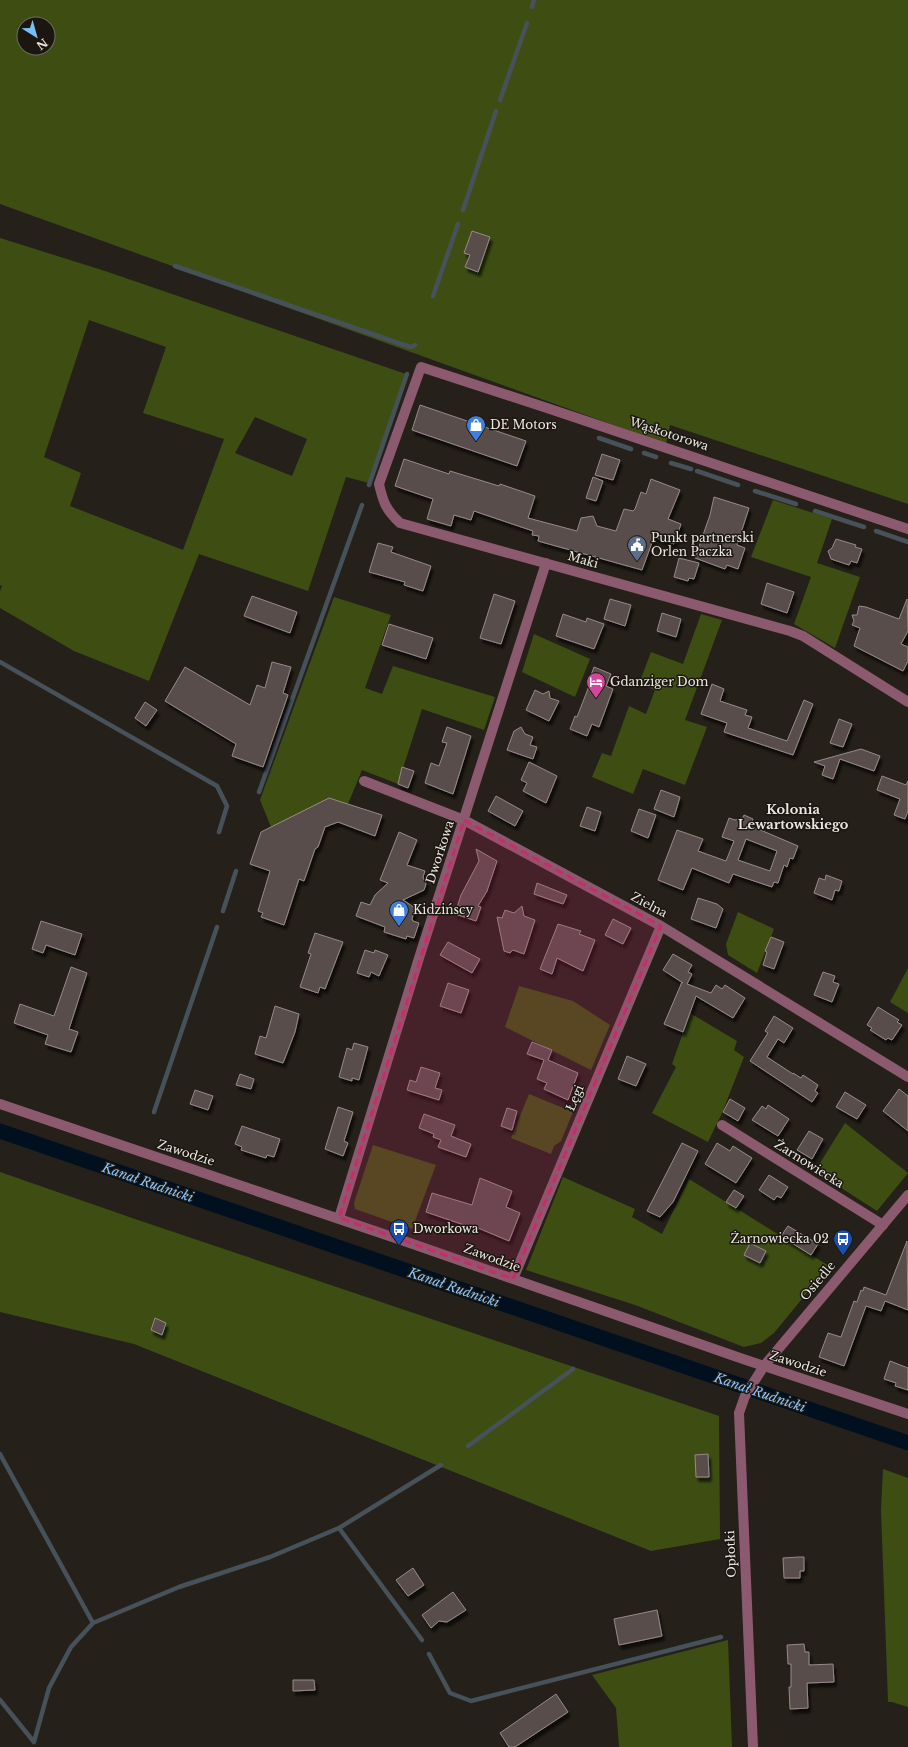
<svg xmlns="http://www.w3.org/2000/svg" width="908" height="1747" viewBox="0 0 908 1747" font-family="'Libre Baskerville',serif">
	<style>
		.green { fill: #3e4e13; fill-rule: evenodd }
		.lines { fill: none; stroke-linecap: round; stroke-linejoin: round }
		.stream { stroke: #47515a; stroke-width: 4.5 }
		.canal { stroke: #01101f; stroke-width: 15 }
		.building { fill: #584e4c; stroke: #968a88; fill-rule: evenodd; filter: url(#shadow) }
		.minor { stroke: #8c5a6f; stroke-width: 10 }
		.tertiary { stroke: #8c5a6f; stroke-width: 10 }
		.marked { fill: #c62d69; fill-opacity: 0.2; stroke: #c62d69; stroke-width: 3; stroke-dasharray: 8 5; stroke-linejoin: round }
		.labels { text-anchor: middle; stroke-width: 3; stroke-linejoin: round; paint-order: stroke }
		.poi-label { font-size: 12px; fill: #ebe8e3; stroke: #1b1710; text-anchor: start }
		.street-label { font-size: 12px; fill: #ebe8e3; stroke: #1b1710 }
		.neighbourhood-label { font-size: 13px; font-weight: bold; fill: #ebe8e3; stroke: #1b1710 }
		.water-label { font-size: 13px; font-style: italic; fill: #87c5fe; stroke: #1b1710 }
	</style>
	<defs>
		<filter id="shadow"><feDropShadow dx="2.5" dy="4.5" stdDeviation="1" flood-color="#0009"/></filter>
	</defs>
	<rect width="100%" height="100%" fill="#252019"/>
	<!-- green -->
	<path class="green" d="M 0,0 L 908,0 L 908,504 L 670,425 L 666,444 L 0,204 ZM 24,24 L 48,24 L 48,48 L 24,48 Z
		M 0,238 L 105,271 L 406,374 L 369,483 L 346,477 L 308,591 L 199,554 L 149,681 L 74,651 L 0,608 L 0,591 L 2,586 L 0,585 ZM 89,320 L 166,347 L 143,413 L 224,439 L 183,550 L 70,506 L 81,473 L 44,457 ZM 255,417 L 307,439 L 292,476 L 235,453 Z
		M 773,500 L 832,519 L 817,563 L 860,577 L 835,648 L 794,624 L 811,577 L 751,557 Z
		M 334,597 L 391,615 L 365,688 L 382,694 L 393,666 L 495,697 L 484,730 L 422,709 L 398,784 L 362,770 L 348,804 L 271,827 L 260,800 Z
		M 701,614 L 722,620 L 685,720 L 707,727 L 685,785 L 643,769 L 633,794 L 592,777 L 602,753 L 611,756 L 629,706 L 646,714 L 655,690 L 639,684 L 651,652 L 683,664 Z
		M 534,634 L 590,659 L 575,697 L 522,672 Z
		M 738,912 L 774,929 L 757,973 L 728,955 L 726,944 Z
		M 908,968 L 908,1013 L 890,1002 Z
		M 519,986 L 573,1001 L 610,1025 L 591,1070 L 505,1027 Z
		M 690,1013 L 737,1041 L 734,1050 L 744,1057 L 722,1113 L 708,1142 L 652,1113 L 676,1067 L 672,1064 Z
		M 529,1094 L 573,1112 L 561,1141 L 554,1146 L 551,1154 L 511,1138 Z
		M 845,1123 L 908,1173 L 877,1211 L 815,1171 Z
		M 373,1145 L 436,1165 L 412,1229 L 355,1209 L 354,1203 Z
		M 0,1172 L 135,1219 L 719,1416 L 720,1539 L 651,1551 L 134,1344 L 0,1312 Z
		M 563,1177 L 635,1209 L 632,1217 L 662,1234 L 689,1179 L 829,1266 L 774,1333 L 761,1343 L 744,1347 L 635,1305 L 526,1270 Z
		M 883,1469 L 908,1478 L 908,1707 L 892,1702 L 888,1702 L 881,1510 Z
		M 728,1640 L 732,1747 L 619,1747 L 616,1708 L 592,1675 Z"/>
	<g class="lines">
		<!-- stream -->
		<path class="stream" d="M 532,7 L 534,0
			M 500,100 L 527,23
			M 463,210 L 496,111
			M 175,266 L 404,345 L 411,347 L 415,345
			M 433,296 L 458,224
			M 599,438 L 631,449
			M 644,453 L 656,457
			M 671,463 L 691,469
			M 697,471 L 738,485
			M 369,485 L 407,374
			M 755,491 L 796,504
			M 815,511 L 864,527
			M 876,531 L 908,542
			M 0,662 L 217,786 L 227,806 L 219,832
			M 259,792 L 362,505
			M 223,911 L 236,871
			M 154,1112 L 217,927
			M 468,1446 L 573,1369
			M 0,1454 L 93,1623
			M 339,1528 L 422,1640
			M 429,1654 L 450,1693 L 471,1701 L 721,1637
			M 0,1700 L 34,1742 L 49,1688 L 71,1647 L 93,1623 L 179,1587 L 270,1557 L 339,1528 L 441,1465"/>
		<!-- canal -->
		<path class="canal" d="M 0,1131 L 908,1443"/>
	</g>
	<!-- building -->
	<path class="building" d="M 472,231 L 490,237 L 478,272 L 465,267 L 470,255 L 464,253 Z
		M 420,405 L 526,441 L 517,466 L 412,430 Z
		M 602,454 L 620,460 L 613,480 L 595,475 Z
		M 404,459 L 449,474 L 450,471 L 499,486 L 500,484 L 535,496 L 528,518 L 577,531 L 581,518 L 593,516 L 597,526 L 616,531 L 624,509 L 633,511 L 635,509 L 641,492 L 646,494 L 651,479 L 680,490 L 668,519 L 681,524 L 674,544 L 654,537 L 642,570 L 538,541 L 539,536 L 532,535 L 533,531 L 474,511 L 471,520 L 454,515 L 451,526 L 427,519 L 433,499 L 395,486 Z
		M 593,477 L 603,481 L 596,501 L 586,498 Z
		M 714,497 L 749,508 L 737,545 L 745,548 L 738,569 L 727,565 L 725,569 L 695,558 L 710,515 Z
		M 836,539 L 856,545 L 855,547 L 862,549 L 857,563 L 851,561 L 849,565 L 831,559 L 828,551 L 832,548 Z
		M 378,543 L 393,547 L 391,552 L 431,566 L 423,591 L 404,585 L 405,582 L 369,572 Z
		M 679,558 L 699,563 L 694,579 L 689,578 L 688,581 L 674,577 Z
		M 767,583 L 794,592 L 787,613 L 761,604 Z
		M 494,594 L 515,601 L 501,644 L 480,638 Z
		M 252,596 L 297,612 L 290,633 L 244,616 Z
		M 610,599 L 631,605 L 625,626 L 604,619 Z
		M 907,599 L 908,631 L 901,644 L 908,647 L 908,661 L 903,671 L 854,646 L 860,628 L 852,625 L 854,621 L 852,615 L 857,615 L 859,606 L 866,607 L 899,619 Z
		M 662,613 L 681,619 L 676,637 L 657,631 Z
		M 563,614 L 586,622 L 587,618 L 604,624 L 594,649 L 556,636 Z
		M 389,624 L 433,638 L 426,659 L 382,645 Z
		M 272,662 L 291,667 L 283,693 L 288,695 L 263,767 L 232,756 L 236,744 L 165,701 L 185,667 L 250,705 L 257,685 L 265,688 Z
		M 594,667 L 611,674 L 606,686 L 613,689 L 599,727 L 592,724 L 587,736 L 570,729 L 575,716 L 577,717 L 591,681 L 589,681 Z
		M 712,684 L 724,689 L 720,701 L 747,710 L 745,715 L 752,717 L 748,728 L 787,741 L 804,700 L 813,704 L 793,755 L 724,732 L 727,723 L 701,714 Z
		M 535,690 L 543,694 L 549,691 L 550,698 L 559,701 L 549,721 L 526,710 Z
		M 145,702 L 157,710 L 146,726 L 135,718 Z
		M 839,719 L 852,724 L 843,747 L 830,743 Z
		M 447,727 L 471,736 L 453,794 L 425,783 L 431,763 L 439,766 L 447,743 L 442,742 Z
		M 521,727 L 525,734 L 533,737 L 530,745 L 537,747 L 533,759 L 507,750 L 514,731 Z
		M 861,749 L 880,756 L 874,771 L 840,759 L 833,779 L 822,775 L 825,766 L 814,762 Z
		M 529,762 L 557,776 L 546,803 L 523,791 L 527,783 L 521,780 Z
		M 402,767 L 414,771 L 408,788 L 398,784 Z
		M 882,776 L 906,785 L 908,781 L 908,811 L 905,819 L 894,815 L 900,799 L 877,790 Z
		M 661,790 L 680,797 L 674,817 L 654,809 Z
		M 496,796 L 523,811 L 515,826 L 488,811 Z
		M 329,798 L 382,815 L 375,836 L 338,822 L 325,827 L 318,847 L 315,849 L 304,881 L 299,879 L 284,925 L 261,917 L 263,913 L 258,911 L 270,871 L 250,864 L 261,832 Z
		M 587,807 L 601,812 L 595,831 L 580,826 Z
		M 639,809 L 656,815 L 648,838 L 631,831 Z
		M 744,815 L 753,819 L 751,826 L 798,846 L 793,859 L 790,858 L 787,867 L 784,865 L 778,883 L 774,882 L 772,887 L 733,874 L 729,883 L 692,868 L 683,890 L 658,880 L 677,830 L 703,839 L 698,851 L 726,861 L 734,841 L 722,837 L 729,818 L 735,820 L 742,818 L 742,819 ZM 746,839 L 777,851 L 770,871 L 738,860 Z
		M 399,832 L 417,840 L 407,865 L 425,871 L 423,877 L 426,884 L 424,890 L 403,900 L 415,908 L 412,919 L 413,921 L 419,923 L 414,938 L 407,936 L 406,939 L 384,932 L 385,927 L 356,916 L 361,902 L 370,905 L 375,895 L 388,883 L 380,880 Z
		M 476,849 L 497,861 L 487,891 L 478,906 L 481,907 L 476,921 L 455,914 L 461,895 L 479,861 Z
		M 826,875 L 842,881 L 839,891 L 835,890 L 832,900 L 814,893 L 819,878 L 825,880 Z
		M 537,883 L 567,895 L 563,904 L 534,894 Z
		M 698,898 L 717,904 L 723,909 L 716,928 L 691,919 Z
		M 522,906 L 524,916 L 535,920 L 524,954 L 513,950 L 510,953 L 504,951 L 497,917 L 502,918 L 505,910 L 514,913 Z
		M 613,919 L 631,928 L 623,944 L 605,935 Z
		M 41,921 L 82,934 L 75,955 L 46,945 L 43,953 L 32,949 Z
		M 558,924 L 581,931 L 579,934 L 595,940 L 583,971 L 557,958 L 552,974 L 540,969 Z
		M 315,933 L 343,942 L 325,989 L 320,987 L 318,993 L 300,987 L 311,954 L 308,953 Z
		M 771,937 L 784,942 L 774,969 L 763,965 L 767,952 L 765,951 Z
		M 448,942 L 480,959 L 472,973 L 440,955 Z
		M 365,950 L 374,953 L 375,950 L 388,955 L 379,976 L 371,972 L 369,977 L 357,973 Z
		M 673,954 L 692,965 L 688,972 L 692,974 L 687,984 L 711,993 L 716,985 L 722,989 L 725,985 L 745,998 L 733,1018 L 696,996 L 683,1032 L 664,1024 L 682,982 L 683,983 L 663,970 Z
		M 71,967 L 87,973 L 69,1029 L 78,1032 L 71,1052 L 45,1044 L 48,1035 L 14,1023 L 20,1004 L 54,1016 Z
		M 823,972 L 835,976 L 833,982 L 839,984 L 832,1002 L 814,995 Z
		M 448,983 L 469,990 L 461,1013 L 440,1006 Z
		M 275,1006 L 299,1014 L 295,1032 L 283,1063 L 255,1054 L 260,1036 L 266,1038 Z
		M 878,1007 L 899,1020 L 897,1022 L 902,1025 L 892,1040 L 888,1038 L 886,1040 L 870,1030 L 872,1028 L 867,1025 Z
		M 774,1016 L 793,1028 L 784,1043 L 778,1039 L 767,1057 L 793,1074 L 793,1073 L 801,1078 L 803,1075 L 818,1085 L 815,1091 L 818,1093 L 812,1102 L 750,1061 L 768,1033 L 765,1031 Z
		M 532,1042 L 552,1050 L 548,1060 L 578,1073 L 568,1100 L 544,1089 L 547,1083 L 537,1079 L 544,1060 L 527,1054 Z
		M 354,1043 L 368,1047 L 359,1080 L 352,1078 L 352,1081 L 339,1077 L 347,1048 L 352,1050 Z
		M 627,1056 L 646,1064 L 636,1086 L 618,1079 Z
		M 421,1067 L 440,1073 L 435,1088 L 442,1090 L 439,1100 L 407,1090 L 410,1080 L 416,1082 Z
		M 240,1074 L 254,1079 L 251,1089 L 236,1085 Z
		M 899,1089 L 908,1096 L 908,1131 L 883,1111 Z
		M 195,1090 L 213,1096 L 208,1110 L 190,1104 Z
		M 845,1092 L 866,1105 L 857,1119 L 836,1107 Z
		M 730,1099 L 745,1108 L 738,1121 L 723,1112 Z
		M 768,1105 L 789,1119 L 778,1136 L 752,1120 L 762,1106 L 766,1109 Z
		M 338,1107 L 353,1112 L 344,1141 L 348,1143 L 343,1156 L 325,1149 Z
		M 507,1108 L 517,1111 L 512,1130 L 501,1126 Z
		M 424,1114 L 455,1125 L 451,1136 L 471,1144 L 466,1157 L 438,1147 L 441,1140 L 433,1137 L 434,1134 L 419,1128 Z
		M 242,1126 L 280,1139 L 274,1157 L 267,1155 L 266,1158 L 241,1150 L 242,1147 L 235,1144 Z
		M 809,1131 L 823,1139 L 812,1159 L 797,1150 Z
		M 682,1143 L 698,1151 L 673,1202 L 660,1217 L 647,1211 Z
		M 717,1143 L 730,1151 L 733,1146 L 752,1158 L 736,1183 L 705,1164 Z
		M 769,1175 L 788,1187 L 781,1198 L 777,1196 L 774,1200 L 759,1190 Z
		M 480,1178 L 512,1191 L 506,1207 L 520,1213 L 509,1241 L 471,1225 L 470,1227 L 426,1212 L 432,1193 L 472,1205 Z
		M 734,1190 L 744,1196 L 736,1208 L 726,1202 Z
		M 788,1226 L 818,1244 L 811,1255 L 781,1236 Z
		M 907,1241 L 908,1310 L 885,1301 L 881,1311 L 866,1306 L 844,1366 L 819,1357 L 828,1333 L 841,1337 L 854,1301 L 857,1302 L 861,1290 L 863,1291 L 864,1287 L 886,1295 Z
		M 750,1243 L 766,1251 L 760,1263 L 744,1255 Z
		M 155,1318 L 166,1323 L 162,1335 L 151,1330 Z
		M 890,1361 L 908,1368 L 908,1390 L 895,1386 L 896,1383 L 884,1379 Z
		M 708,1454 L 709,1477 L 696,1477 L 695,1455 Z
		M 799,1557 L 804,1557 L 804,1571 L 800,1571 L 800,1578 L 784,1578 L 783,1558 Z
		M 413,1568 L 424,1585 L 408,1596 L 396,1580 Z
		M 453,1592 L 466,1610 L 447,1622 L 439,1621 L 431,1628 L 422,1615 Z
		M 657,1610 L 662,1636 L 619,1645 L 614,1619 Z
		M 804,1644 L 805,1652 L 809,1652 L 809,1665 L 833,1664 L 834,1682 L 807,1683 L 808,1708 L 790,1709 L 789,1687 L 791,1687 L 791,1664 L 788,1664 L 787,1645 Z
		M 293,1680 L 314,1680 L 315,1690 L 293,1691 Z
		M 556,1694 L 568,1712 L 515,1747 L 509,1747 L 500,1733 Z"/>
	<g class="lines">
		<!-- minor -->
		<path class="minor" d="M 908,529 L 547,408 L 421,367 L 379,484 C 383,502 386,510 400,523 L 790,631 L 803,636 L 908,702
			M 364,781 L 464,820 L 661,926 L 908,1077
			M 0,1104 L 407,1242 L 743,1359 L 908,1414
			M 722,1125 L 883,1225
			M 339,1218 L 419,958 L 546,563
			M 513,1279 L 661,926"/>
		<!-- tertiary -->
		<path class="tertiary" d="M 753,1747 L 739,1413 L 745,1396 L 764,1366 L 908,1195"/>
	</g>
	<!-- marked area -->
	<path class="marked" d="M 464,820 L 661,926 L 513,1279 L 339,1218 Z"/>
	<!-- icons -->
	<defs>
		<g id="shop-pin" transform="scale(1)"><path d="M0 17L-7.5 6A9.5 9.5 0 1 1 7.5 6Z" fill="#3f7fe0" stroke="#1b1710"/><path d="M-5-2.5h2.3a2.7 3.5 0 0 1 5.4 0H5L5.5 6h-11ZM-1.5-2.5h3a1.5 2.3 0 0 0-3 0Z" fill="#fff"/></g>
		<g id="civic-pin" transform="scale(1)"><path d="M0 17L-7.5 6A9.5 9.5 0 1 1 7.5 6Z" fill="#5c6f8a" stroke="#1b1710"/><path d="M-.6-6.5H3V-4.5H.6V-3L4-1V1h2V6H-6V1h2V-1L-.6-3ZM-1.2 2.5V6h2.4V2.5Z" fill="#fff"/></g>
		<g id="hotel-pin" transform="scale(1)"><path d="M0 17L-7.5 6A9.5 9.5 0 1 1 7.5 6Z" fill="#d1479c" stroke="#1b1710"/><path d="M-6-4.5h1.5V1H6V5H4.5V3h-9V5H-6ZM-4 0a1.8 1.8 0 1 1 3.6 0ZM.5 0V-2.5h3Q6-2.5 6 0Z" fill="#fff"/></g>
		<g id="bus-pin" transform="scale(1)"><path d="M0 17L-7.5 6A9.5 9.5 0 1 1 7.5 6Z" fill="#1a4fb4" stroke="#1b1710"/><path d="M-5-6H5V4H4V6H2V4H-2V6H-4V4H-5ZM-3.5-4V0h7V-4ZM-3.5 1.2v1.5H-2V1.2ZM2 1.2v1.5H3.5V1.2Z" fill="#fff"/></g>
	</defs>
	<g fill-rule="evenodd">
		<use href="#shop-pin" x="476" y="425"/>
		<use href="#civic-pin" x="637" y="545"/>
		<use href="#hotel-pin" x="596" y="682"/>
		<use href="#shop-pin" x="399" y="910"/>
		<use href="#bus-pin" x="399" y="1229"/>
		<use href="#bus-pin" x="843" y="1239"/>
	</g>
	<g class="labels">
		<!-- poi labels -->
		<g class="poi-label">
			<text x="490" y="429">DE Motors</text>
			<text x="651" y="542">Punkt partnerski<tspan x="651" dy="14">Orlen Paczka</tspan></text>
			<text x="610" y="686">Gdanziger Dom</text>
			<text x="413" y="914">Kidzińscy</text>
			<text x="413" y="1233">Dworkowa</text>
			<text x="829" y="1243" text-anchor="end">Żarnowiecka 02</text>
		</g>
		<!-- street labels -->
		<g class="street-label">
			<text transform="translate(669 434) rotate(18)" y="4">Wąskotorowa</text>
			<text transform="translate(583 560) rotate(16)" y="4">Maki</text>
			<text transform="translate(440 852) rotate(-72)" y="4">Dworkowa</text>
			<text transform="translate(649 905) rotate(28)" y="4">Zielna</text>
			<text transform="translate(575 1098) rotate(-67)" y="4">Łęgi</text>
			<text transform="translate(186 1153) rotate(18)" y="4">Zawodzie</text>
			<text transform="translate(809 1164) rotate(32)" y="4">Żarnowiecka</text>
			<text transform="translate(492 1258) rotate(20)" y="4">Zawodzie</text>
			<text transform="translate(818 1281) rotate(-50)" y="4">Osiedle</text>
			<text transform="translate(798 1364) rotate(18)" y="4">Zawodzie</text>
			<text transform="translate(731 1554) rotate(-92)" y="4">Opłotki</text>
		</g>
		<!-- neighbourhood labels -->
		<g class="neighbourhood-label">
			<text x="793" y="814">Kolonia<tspan x="793" dy="15">Lewartowskiego</tspan></text>
		</g>
		<!-- water labels -->
		<g class="water-label">
			<text transform="translate(148 1182) rotate(19)" y="5">Kanał Rudnicki</text>
			<text transform="translate(454 1287) rotate(19)" y="5">Kanał Rudnicki</text>
			<text transform="translate(760 1392) rotate(19)" y="5">Kanał Rudnicki</text>
		</g>
	</g>
	<!-- north arrow -->
	<g transform="translate(36 36) rotate(143)"><circle r="19" fill="#1b1710" stroke="#6e6b64"/>
	<path d="M0-3L7 15L0 10L-7 15Z" fill="#7abef8"/>
	<text y="-6" font-size="11" font-weight="bold" text-anchor="middle" fill="#ebe8e3">N</text>
	</g>
</svg>
